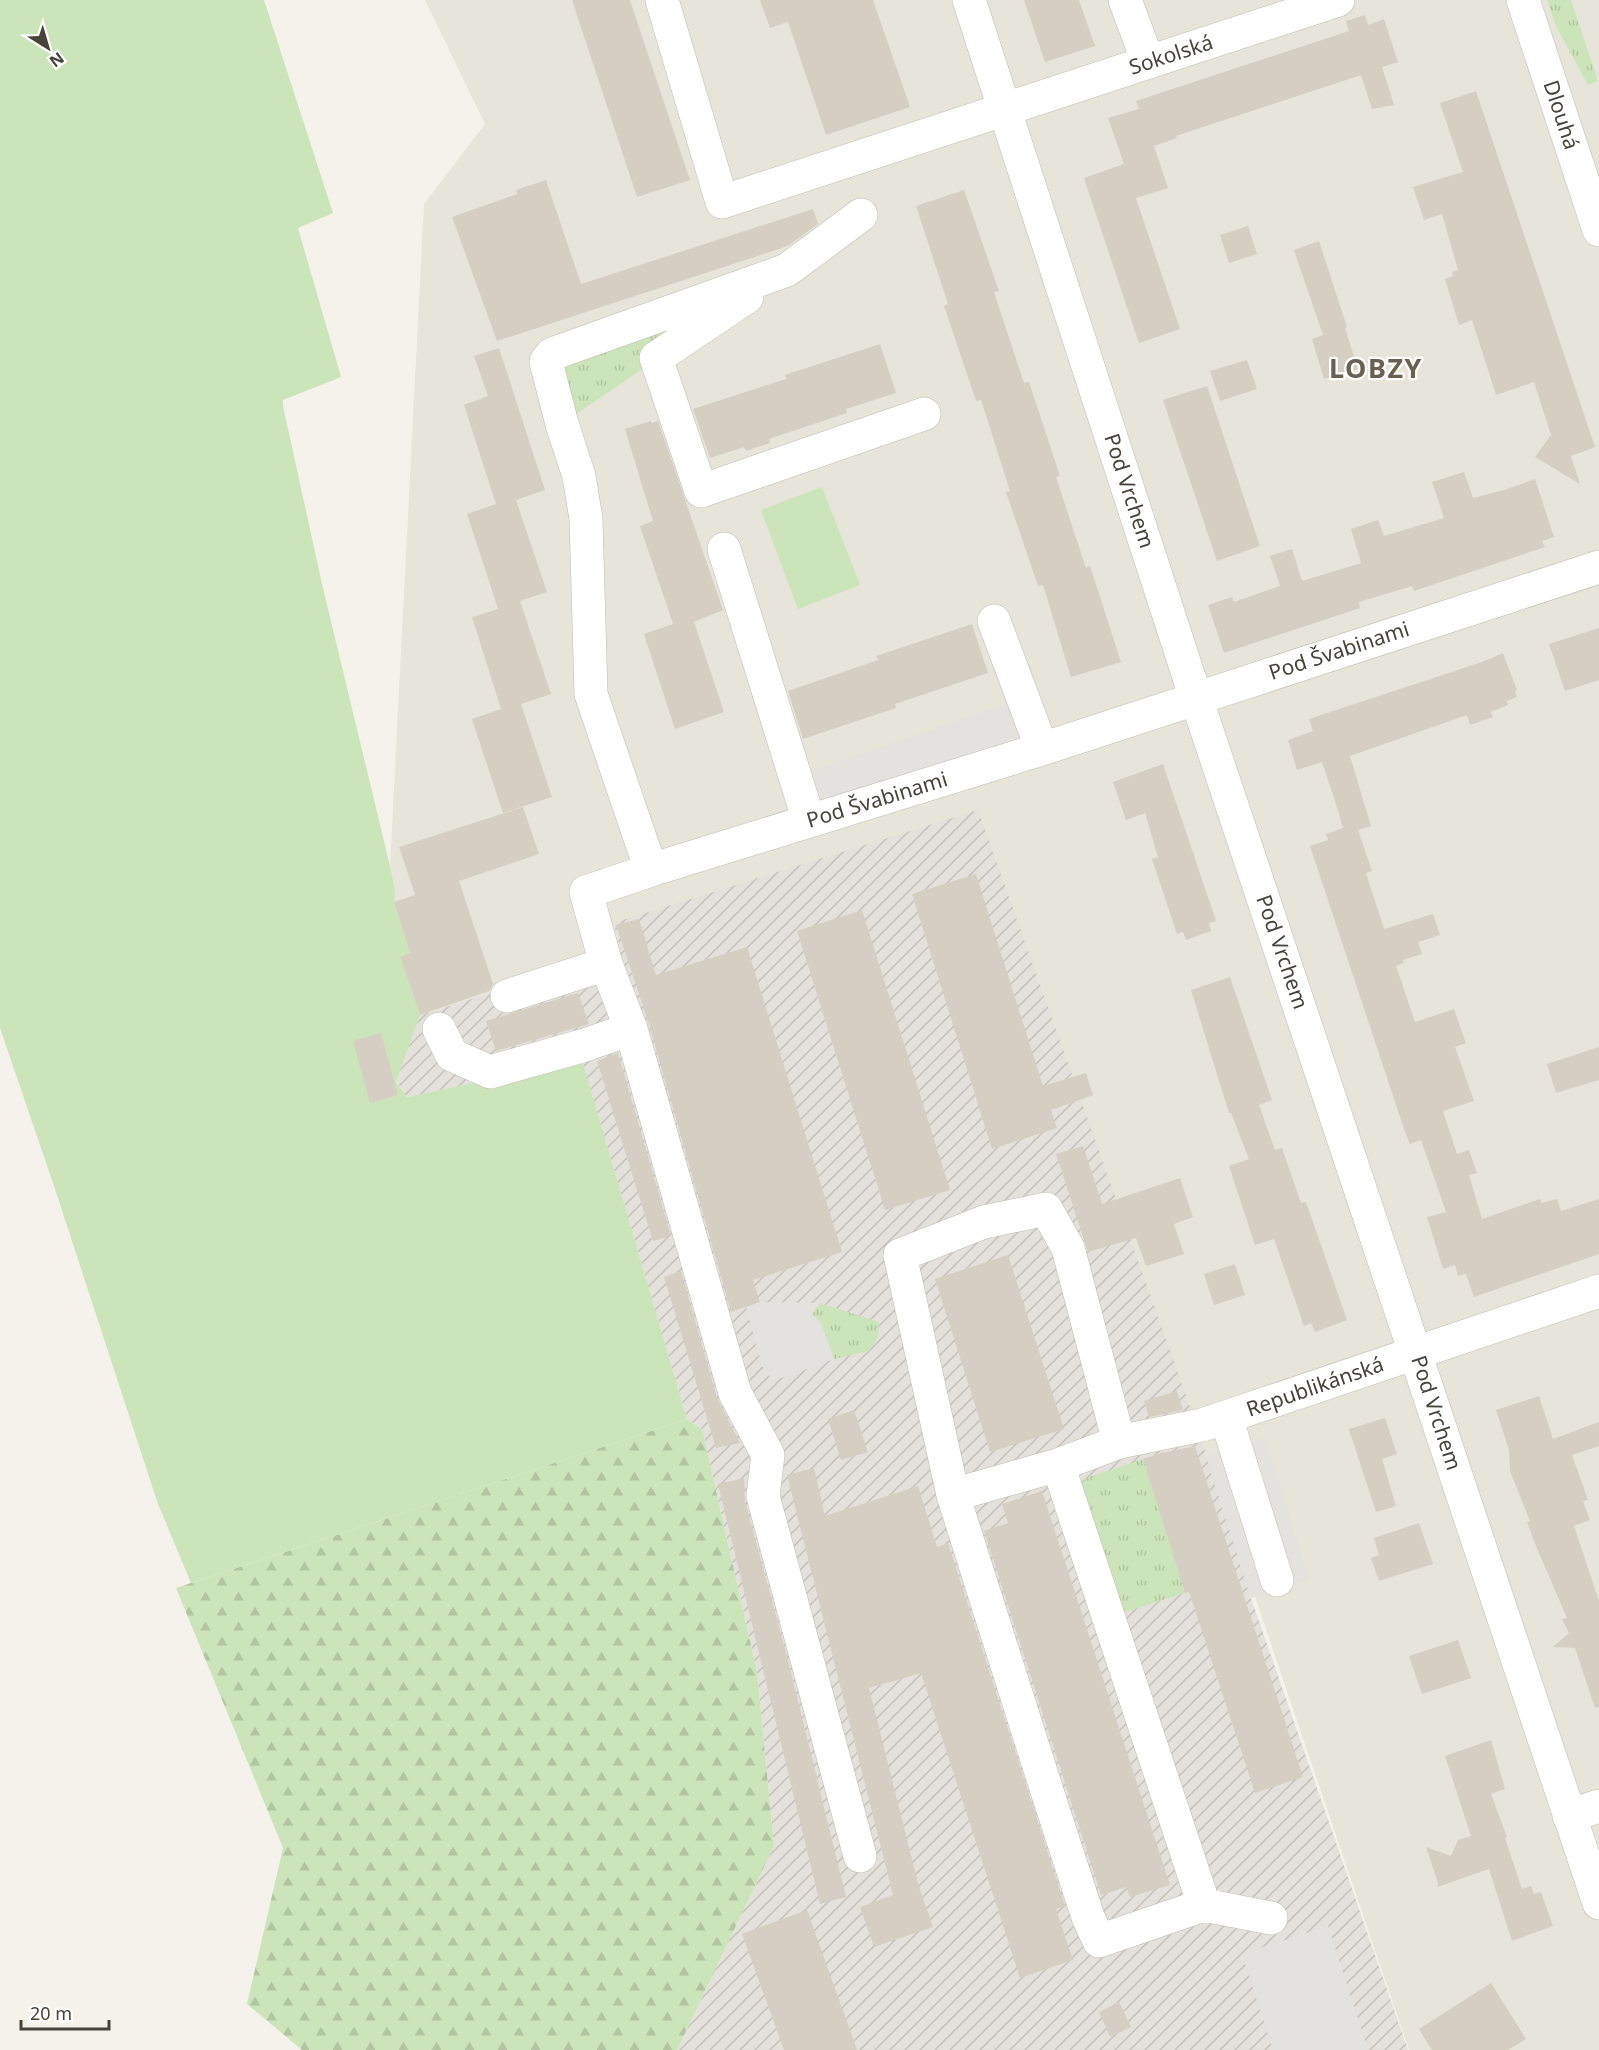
<svg xmlns="http://www.w3.org/2000/svg" width="1599" height="2050" viewBox="0 0 1599 2050" font-family="'Noto Sans',sans-serif">
	<style>
		.residential { fill: #e7e4da }
		.industrial { fill: url(#industrial-furrows) }
		.grass { fill: url(#grass-tufts) }
		.forest { fill: url(#forest-firs) }
		.garden { fill: #cce4b9 }
		.parking { fill: #e3e2df }
		.building { fill: #d4cfc2 }
		.lines { fill: none; stroke-linecap: round; stroke-linejoin: round }
		.minor-casing { stroke: #bfbbae; stroke-width: 34 }
		.minor { stroke: #fff; stroke-width: 33 }
		.labels { text-anchor: middle; stroke-width: 4.5; stroke-linejoin: round; paint-order: stroke }
		.street-label { font-size: 21px; fill: #48433a; stroke: #fff }
		.district-label { font-size: 27px; font-weight: bold; letter-spacing: 1.5px; fill: #696252; stroke: #fff }
	</style>
	<defs>
		<pattern id="industrial-furrows" width="10" height="10" patternUnits="userSpaceOnUse" patternTransform="scale(1.5)"><rect width="10" height="10" fill="#e4e1dc"/><path d="M-1 1l2-2M0 10L10 0M9 11l2-2" fill="none" stroke="#c5c2be"/></pattern>
		<pattern id="grass-tufts" width="24" height="20" patternUnits="userSpaceOnUse" patternTransform="scale(1.5)"><rect width="24" height="20" fill="#cce4b9"/><path d="M3 7l-1-3M5 7V3M7 7l1-3M15 17l-1-3M17 17v-4M19 17l1-3" fill="none" stroke="#b1c5a0"/></pattern>
		<pattern id="forest-firs" width="22" height="20" patternUnits="userSpaceOnUse" patternTransform="scale(1.5)"><rect width="22" height="20" fill="#cce4b9"/><path d="M5 1l3.5 6h-7zM16 11l3.5 6h-7z" fill="#b1c5a0"/></pattern>
	</defs>
	<rect width="100%" height="100%" fill="#f4f2eb"/>
	<!-- residential -->
	<path class="residential" d="M 425,0 L 1599,0 L 1599,2050 L 1409,2050 L 1200,1435 L 613,923 L 621,952 L 420,1015 L 400,957 L 410,953 L 394,902 L 395,890 L 390,866 L 424,204 L 485,124 Z"/>
	<!-- industrial -->
	<path class="industrial" d="M 978,810 L 1200,1435 L 1251,1598 L 1408,2050 L 677,2050 L 774,1846 L 757,1672 L 702,1429 L 687,1419 L 582,1061 L 407,1097 L 396,1081 L 420,1015 L 621,952 L 613,923 Z"/>
	<!-- grass -->
	<path class="grass" d="M 1547,0 L 1571,0 L 1598,81 L 1588,85 L 1556,26 Z
		M 787,270 L 562,424 L 552,354 Z
		M 820,1303 L 879,1322 L 878,1337 L 869,1351 L 834,1359 L 821,1323 L 812,1314 Z
		M 1143,1459 L 1185,1593 L 1122,1613 L 1080,1487 L 1086,1478 Z"/>
	<!-- forest -->
	<path class="forest" d="M 687,1419 L 702,1429 L 757,1672 L 774,1846 L 677,2050 L 302,2050 L 247,2004 L 283,1848 L 176,1588 Z"/>
	<!-- garden -->
	<path class="garden" d="M 0,0 L 264,0 L 333,213 L 298,228 L 341,377 L 283,400 L 283,406 L 322,584 L 390,866 L 395,890 L 394,902 L 410,953 L 400,957 L 420,1015 L 396,1082 L 407,1097 L 582,1060 L 687,1419 L 191,1583 L 158,1504 L 53,1183 L 0,1028 Z
		M 822,487 L 860,585 L 798,609 L 761,510 Z"/>
	<!-- parking -->
	<path class="parking" d="M 1023,698 L 1042,749 L 809,821 L 795,777 Z
		M 760,1302 L 820,1303 L 812,1314 L 821,1323 L 834,1359 L 773,1381 L 762,1366 L 746,1307 Z
		M 1264,1438 L 1309,1579 L 1251,1598 L 1206,1457 Z
		M 1328,1926 L 1368,2050 L 1273,2050 L 1242,1954 Z"/>
	<!-- building -->
	<path class="building" d="M 572,0 L 630,0 L 690,180 L 637,197 Z
		M 760,0 L 873,0 L 910,107 L 826,135 L 788,22 L 770,28 Z
		M 1024,0 L 1079,0 L 1095,46 L 1045,62 Z
		M 1365,15 L 1368,25 L 1384,19 L 1398,62 L 1382,67 L 1394,105 L 1372,109 L 1361,75 L 1176,136 L 1177,138 L 1154,146 L 1168,188 L 1136,198 L 1180,329 L 1139,343 L 1084,178 L 1124,164 L 1108,118 L 1139,109 L 1136,101 L 1349,31 L 1346,21 Z
		M 1476,91 L 1595,447 L 1571,456 L 1580,484 L 1535,457 L 1551,435 L 1534,382 L 1496,395 L 1472,320 L 1459,325 L 1445,279 L 1453,276 L 1452,272 L 1458,270 L 1442,214 L 1424,220 L 1413,187 L 1463,172 L 1440,103 Z
		M 546,180 L 581,284 L 813,209 L 818,224 L 789,245 L 782,248 L 497,341 L 452,217 L 517,194 L 516,190 Z
		M 964,190 L 999,291 L 994,292 L 1024,383 L 1029,382 L 1060,476 L 1056,477 L 1086,568 L 1090,566 L 1121,662 L 1071,677 L 1043,585 L 1038,586 L 1006,492 L 1010,491 L 981,400 L 976,401 L 944,306 L 948,304 L 916,206 Z
		M 1248,226 L 1257,254 L 1229,263 L 1220,235 Z
		M 1319,241 L 1347,327 L 1345,328 L 1358,369 L 1324,379 L 1312,339 L 1323,335 L 1294,250 Z
		M 880,344 L 896,393 L 846,409 L 847,413 L 769,439 L 770,443 L 746,451 L 744,447 L 710,458 L 693,409 L 786,379 L 785,375 Z
		M 499,348 L 545,490 L 516,500 L 547,592 L 520,601 L 551,694 L 521,704 L 552,797 L 503,813 L 472,719 L 501,709 L 472,617 L 498,609 L 467,514 L 496,504 L 464,405 L 488,396 L 474,356 Z
		M 1247,360 L 1257,389 L 1220,401 L 1210,371 Z
		M 1207,386 L 1260,546 L 1217,561 L 1163,400 Z
		M 651,421 L 651,423 L 658,421 L 723,610 L 694,622 L 724,712 L 675,729 L 644,634 L 673,624 L 640,526 L 653,521 L 625,429 Z
		M 1464,472 L 1473,498 L 1504,490 L 1535,479 L 1554,537 L 1542,541 L 1545,547 L 1414,591 L 1412,586 L 1359,602 L 1360,608 L 1224,653 L 1208,605 L 1232,597 L 1234,602 L 1280,586 L 1270,556 L 1292,549 L 1302,581 L 1361,563 L 1351,529 L 1378,520 L 1384,536 L 1444,518 L 1432,482 Z
		M 972,624 L 988,673 L 895,704 L 896,708 L 803,739 L 788,691 L 878,660 L 876,656 Z
		M 1599,628 L 1599,680 L 1565,691 L 1549,644 Z
		M 1503,653 L 1517,690 L 1515,691 L 1517,697 L 1507,701 L 1508,705 L 1491,712 L 1493,717 L 1470,725 L 1467,715 L 1350,756 L 1371,826 L 1358,830 L 1372,871 L 1366,873 L 1384,929 L 1433,914 L 1440,935 L 1418,942 L 1422,954 L 1403,960 L 1404,963 L 1396,966 L 1415,1022 L 1454,1009 L 1466,1043 L 1455,1047 L 1474,1101 L 1443,1111 L 1457,1154 L 1469,1150 L 1477,1173 L 1469,1175 L 1482,1219 L 1540,1199 L 1541,1203 L 1557,1199 L 1561,1211 L 1599,1199 L 1599,1254 L 1474,1297 L 1466,1274 L 1458,1276 L 1455,1265 L 1443,1269 L 1427,1217 L 1446,1212 L 1421,1140 L 1410,1144 L 1405,1132 L 1310,846 L 1328,840 L 1326,834 L 1343,828 L 1336,804 L 1322,762 L 1297,770 L 1288,740 L 1313,731 L 1309,719 L 1482,662 Z
		M 1163,764 L 1216,921 L 1209,923 L 1211,931 L 1186,940 L 1183,932 L 1177,934 L 1152,859 L 1158,857 L 1145,813 L 1126,820 L 1113,782 Z
		M 523,807 L 539,854 L 459,881 L 493,984 L 489,991 L 420,1015 L 400,957 L 410,953 L 394,902 L 415,895 L 399,847 Z
		M 976,874 L 1043,1086 L 1086,1073 L 1093,1095 L 1051,1110 L 1057,1128 L 992,1149 L 912,894 Z
		M 862,910 L 950,1190 L 885,1210 L 797,931 Z
		M 639,919 L 656,975 L 747,947 L 842,1252 L 753,1280 L 760,1302 L 731,1312 L 649,1024 L 616,925 Z
		M 1230,977 L 1272,1100 L 1259,1105 L 1275,1150 L 1282,1148 L 1301,1203 L 1306,1202 L 1347,1320 L 1315,1332 L 1311,1323 L 1304,1326 L 1274,1239 L 1255,1245 L 1229,1166 L 1249,1159 L 1231,1113 L 1229,1113 L 1191,990 Z
		M 578,993 L 589,1024 L 496,1051 L 486,1021 Z
		M 381,1033 L 398,1095 L 370,1103 L 353,1041 Z
		M 1599,1047 L 1599,1080 L 1556,1093 L 1547,1064 Z
		M 618,1053 L 671,1236 L 653,1241 L 597,1061 Z
		M 1083,1146 L 1102,1204 L 1180,1178 L 1193,1217 L 1174,1224 L 1184,1254 L 1146,1266 L 1136,1238 L 1088,1252 L 1056,1154 Z
		M 1008,1255 L 1064,1429 L 990,1452 L 935,1279 Z
		M 1235,1264 L 1245,1295 L 1214,1305 L 1204,1274 Z
		M 681,1271 L 717,1398 L 740,1443 L 716,1448 L 664,1277 Z
		M 1177,1391 L 1183,1410 L 1149,1417 L 1144,1401 Z
		M 1539,1396 L 1553,1439 L 1599,1422 L 1599,1446 L 1572,1455 L 1588,1500 L 1583,1501 L 1590,1520 L 1574,1526 L 1599,1601 L 1599,1707 L 1595,1708 L 1575,1648 L 1553,1647 L 1569,1633 L 1562,1619 L 1567,1618 L 1536,1546 L 1527,1522 L 1530,1521 L 1510,1471 L 1509,1450 L 1496,1410 Z
		M 854,1410 L 868,1452 L 841,1460 L 828,1419 Z
		M 1385,1418 L 1397,1454 L 1382,1459 L 1396,1506 L 1376,1512 L 1349,1429 Z
		M 1195,1446 L 1303,1777 L 1255,1793 L 1189,1592 L 1185,1593 L 1143,1459 L 1161,1453 Z
		M 814,1468 L 825,1516 L 918,1486 L 937,1547 L 948,1543 L 1065,1906 L 1056,1909 L 1073,1960 L 1020,1978 L 921,1673 L 869,1688 L 919,1887 L 933,1927 L 874,1947 L 860,1907 L 893,1895 L 787,1475 Z
		M 744,1478 L 745,1501 L 788,1660 L 846,1897 L 820,1904 L 718,1484 Z
		M 1042,1491 L 1170,1885 L 1130,1897 L 1126,1887 L 1101,1895 L 984,1531 L 1008,1523 L 1002,1504 Z
		M 1419,1523 L 1433,1564 L 1379,1581 L 1371,1558 L 1379,1555 L 1374,1538 Z
		M 1458,1640 L 1471,1678 L 1422,1694 L 1409,1656 Z
		M 1491,1740 L 1505,1789 L 1491,1794 L 1507,1837 L 1505,1838 L 1522,1889 L 1531,1886 L 1534,1894 L 1541,1892 L 1553,1926 L 1512,1941 L 1489,1869 L 1437,1887 L 1438,1883 L 1426,1847 L 1451,1856 L 1458,1840 L 1471,1836 L 1445,1756 Z
		M 807,1910 L 857,2050 L 784,2050 L 742,1934 Z
		M 1491,1983 L 1526,2039 L 1508,2050 L 1432,2050 L 1419,2029 Z
		M 1119,2002 L 1131,2027 L 1110,2037 L 1099,2012 Z"/>
	<g class="lines">
		<!-- minor casing -->
		<g class="minor-casing">
			<path id="minor" d="M 662,0 L 722,202 L 1338,0
				M 969,0 L 1188,674 L 1599,1903
				M 1125,0 L 1148,62
				M 1523,0 L 1599,230
				M 747,297 L 656,358 L 701,491 L 924,414
				M 724,549 L 809,821
				M 994,621 L 1042,749
				M 651,870 L 591,694 L 586,519 L 579,476 L 562,424 L 546,362 L 552,354 L 787,270 L 861,215
				M 507,996 L 606,964
				M 439,1029 L 452,1055 L 490,1072 L 582,1046 L 631,1029 L 606,964 L 586,892 L 651,870 L 1042,749 L 1599,567
				M 631,1029 L 735,1393 L 768,1455 L 763,1496 L 860,1856
				M 1226,1417 L 1277,1580
				M 1058,1465 L 1204,1905 L 1099,1941 L 1088,1917 L 1047,1791 L 953,1495 L 900,1255 L 984,1222 L 1046,1209 L 1068,1248 L 1119,1442
				M 953,1495 L 1058,1465 L 1119,1442 L 1202,1425 L 1599,1291
				M 1569,1816 L 1599,1806
				M 1204,1905 L 1271,1918"/>
		</g>
		<!-- minor -->
		<use href="#minor" class="minor"/>
	</g>
	<g class="labels">
		<!-- street labels -->
		<g class="street-label">
			<text transform="translate(1171 55) rotate(-18)" y="7">Sokolská</text>
			<text transform="translate(1561 115) rotate(72)" y="7">Dlouhá</text>
			<text transform="translate(1129 491) rotate(72)" y="7">Pod Vrchem</text>
			<text transform="translate(1339 651) rotate(-18)" y="7">Pod Švabinami</text>
			<text transform="translate(877 800) rotate(-17)" y="7">Pod Švabinami</text>
			<text transform="translate(1282 952) rotate(71)" y="7">Pod Vrchem</text>
			<text transform="translate(1315 1387) rotate(-19)" y="7">Republikánská</text>
			<text transform="translate(1436 1413) rotate(72)" y="7">Pod Vrchem</text>
		</g>
		<!-- district labels -->
		<g class="district-label">
			<text x="1376" y="378">LOBZY</text>
		</g>
	</g>
	<!-- north arrow -->
	<g transform="translate(48 48) rotate(143)" stroke="#ffffff" stroke-width="4.5" paint-order="stroke">
	<path d="M0-4.5L10 22L0 15L-10 22Z" fill="#48433a"/>
	<text y="-9" font-size="16" font-weight="bold" text-anchor="middle" fill="#48433a">N</text>
	</g>
	<!-- scale -->
	<path d="M21 2020v9h88v-9" fill="none" stroke="#48433a" stroke-width="3"/>
	<text x="30" y="2020" font-size="18" fill="#48433a" stroke="#ffffff" stroke-width="4.5" paint-order="stroke">20 m</text>
</svg>
